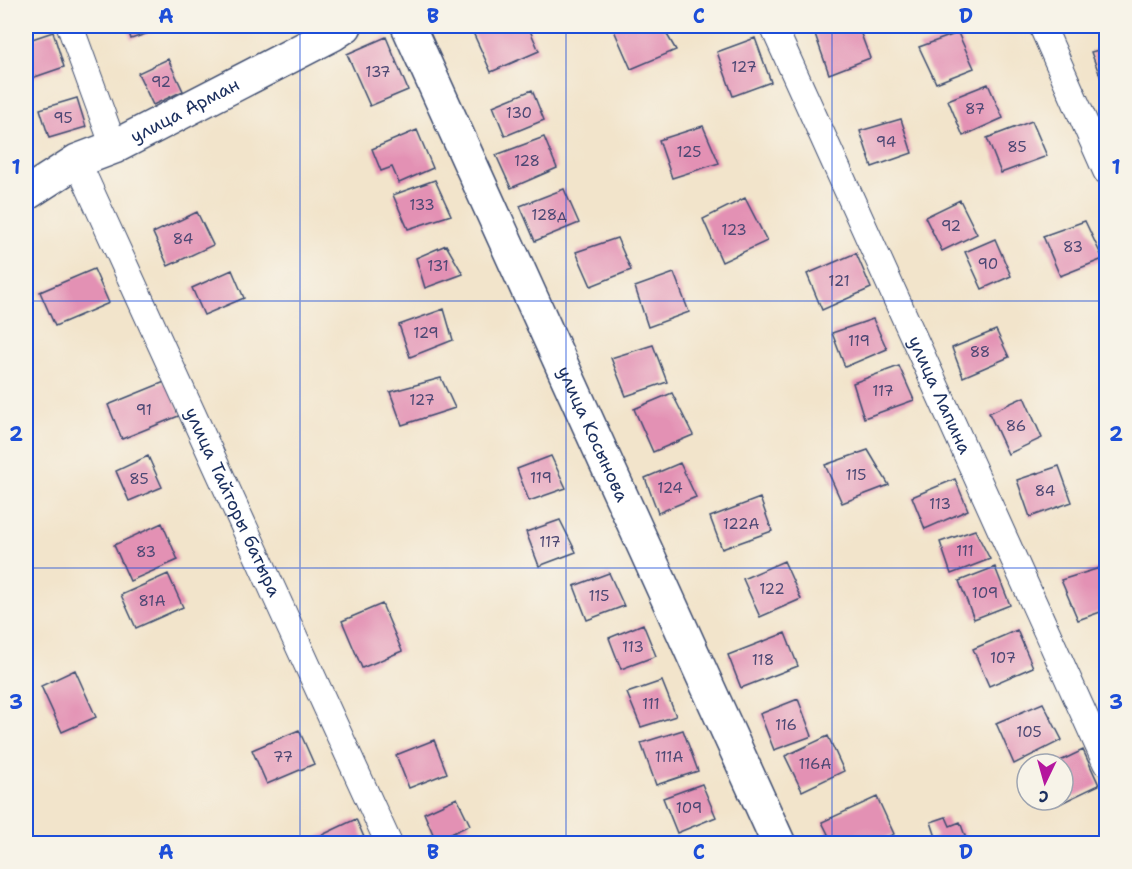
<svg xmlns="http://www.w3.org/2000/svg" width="1132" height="869" viewBox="0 0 1132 869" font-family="'Shantell Sans',sans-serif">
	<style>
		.building { fill: #e391b4 }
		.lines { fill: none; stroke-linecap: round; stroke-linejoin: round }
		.street-casing { stroke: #3b4a6e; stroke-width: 28 }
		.secondary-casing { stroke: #3b4a6e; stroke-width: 36 }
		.street { stroke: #fff; stroke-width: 26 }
		.secondary { stroke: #fff; stroke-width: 33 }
		.grid { fill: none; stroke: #1d4ed8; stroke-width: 1.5; stroke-opacity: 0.55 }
		.labels { text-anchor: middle; stroke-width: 4.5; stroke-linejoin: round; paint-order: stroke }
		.number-label { font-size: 15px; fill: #4d4874 }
		.street-label { font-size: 18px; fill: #1b2f5e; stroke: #f7f3e8 }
		.neatline { fill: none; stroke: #1d4ed8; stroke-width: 2 }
		.grid-label { font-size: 20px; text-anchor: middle; font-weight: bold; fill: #1d4ed8 }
	</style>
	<rect width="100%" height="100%" fill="#f7f3e8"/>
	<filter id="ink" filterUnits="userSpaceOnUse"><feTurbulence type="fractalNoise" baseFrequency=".0167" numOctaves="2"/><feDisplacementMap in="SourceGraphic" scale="12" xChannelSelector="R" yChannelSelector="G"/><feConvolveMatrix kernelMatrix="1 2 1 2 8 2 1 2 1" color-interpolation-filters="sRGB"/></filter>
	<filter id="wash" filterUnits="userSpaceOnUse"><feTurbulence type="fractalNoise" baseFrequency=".008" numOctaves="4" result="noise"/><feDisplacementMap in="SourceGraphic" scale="24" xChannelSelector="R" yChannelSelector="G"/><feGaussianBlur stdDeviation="1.35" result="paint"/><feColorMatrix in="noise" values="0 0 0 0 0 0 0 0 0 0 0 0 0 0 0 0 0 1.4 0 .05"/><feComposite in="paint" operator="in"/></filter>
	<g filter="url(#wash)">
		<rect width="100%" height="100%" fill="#f2e4cb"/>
		<g id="blocks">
			<!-- building -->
			<path class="building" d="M 127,26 L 169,26 L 131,39 Z
				M 478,26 L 528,26 L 539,51 L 491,72 L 471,28 Z
				M 621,26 L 662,26 L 676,50 L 631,69 L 613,28 Z
				M 841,26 L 858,26 L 870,58 L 829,74 L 815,34 Z
				M 53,32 L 64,67 L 29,79 L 26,68 L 26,41 Z
				M 958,33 L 974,68 L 936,83 L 919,47 Z
				M 386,37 L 408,90 L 370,106 L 347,54 Z
				M 755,38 L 771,82 L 733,96 L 717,52 Z
				M 1106,48 L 1106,88 L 1105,89 L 1091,52 Z
				M 168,59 L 183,91 L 153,105 L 138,73 Z
				M 988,84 L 1003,118 L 963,136 L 948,100 Z
				M 532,90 L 544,120 L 505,136 L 493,106 Z
				M 77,98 L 86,127 L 49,138 L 40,109 Z
				M 901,119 L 912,153 L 872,167 L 860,131 Z
				M 1032,121 L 1047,156 L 1001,173 L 987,138 Z
				M 703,126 L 719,163 L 672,178 L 659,140 Z
				M 417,130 L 433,168 L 399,183 L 392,167 L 381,171 L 372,149 Z
				M 544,137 L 557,168 L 511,188 L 496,155 Z
				M 435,180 L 451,215 L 408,229 L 393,195 Z
				M 564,189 L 579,223 L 535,241 L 520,206 Z
				M 745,198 L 767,241 L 722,262 L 703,219 Z
				M 960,200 L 977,234 L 942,251 L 925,217 Z
				M 197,212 L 213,245 L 168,266 L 153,233 Z
				M 1085,221 L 1103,259 L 1060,276 L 1043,236 Z
				M 617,238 L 631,270 L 591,286 L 576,252 Z
				M 995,239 L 1011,276 L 982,289 L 965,252 Z
				M 446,245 L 463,274 L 425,288 L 416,258 Z
				M 856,253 L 871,288 L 822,310 L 807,274 Z
				M 94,269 L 109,303 L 55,326 L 40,292 Z
				M 232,270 L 244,298 L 204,315 L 192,288 Z
				M 674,273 L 689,312 L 648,327 L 635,287 Z
				M 444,309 L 453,340 L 410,357 L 399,325 Z
				M 873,319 L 887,349 L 845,367 L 832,333 Z
				M 996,330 L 1009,357 L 963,377 L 952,348 Z
				M 653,345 L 667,382 L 626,396 L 611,358 Z
				M 899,366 L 914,400 L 864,418 L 853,383 Z
				M 441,378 L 455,408 L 402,425 L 390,392 Z
				M 167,381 L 181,415 L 122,439 L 108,405 Z
				M 672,393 L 693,435 L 653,452 L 634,409 Z
				M 1024,397 L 1042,438 L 1008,454 L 989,413 Z
				M 868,450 L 889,485 L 842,503 L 825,465 Z
				M 148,456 L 162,487 L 129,501 L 116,471 Z
				M 551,456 L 566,488 L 529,501 L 517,469 Z
				M 680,463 L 696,497 L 658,513 L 645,478 Z
				M 1059,466 L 1072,502 L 1030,517 L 1017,480 Z
				M 955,479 L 968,510 L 925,529 L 912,497 Z
				M 760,498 L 772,531 L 722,549 L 710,517 Z
				M 560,520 L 576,552 L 539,566 L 526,532 Z
				M 162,523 L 178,560 L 130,581 L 114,545 Z
				M 975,530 L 990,559 L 951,574 L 940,542 Z
				M 784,561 L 801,599 L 760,617 L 743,579 Z
				M 995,567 L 1010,605 L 974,619 L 959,581 Z
				M 1103,567 L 1106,578 L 1106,610 L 1078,620 L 1061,580 Z
				M 609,573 L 624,606 L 587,620 L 574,586 Z
				M 168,574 L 183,607 L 136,628 L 121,595 Z
				M 382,604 L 402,651 L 362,668 L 342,621 Z
				M 643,624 L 656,656 L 621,669 L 609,638 Z
				M 1017,630 L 1033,667 L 989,686 L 973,649 Z
				M 785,633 L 798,666 L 741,688 L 728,655 Z
				M 75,670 L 96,717 L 62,732 L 41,686 Z
				M 662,681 L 676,716 L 641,727 L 627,693 Z
				M 798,699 L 812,736 L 774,750 L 760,714 Z
				M 1043,703 L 1062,740 L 1014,764 L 996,723 Z
				M 299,730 L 314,764 L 267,784 L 252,750 Z
				M 683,730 L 698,771 L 656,785 L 641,743 Z
				M 828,736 L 844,771 L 802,791 L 785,756 Z
				M 434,740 L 447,773 L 409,788 L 396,755 Z
				M 1083,750 L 1099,785 L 1057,805 L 1054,800 L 1063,800 L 1063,764 L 1054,764 Z
				M 702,784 L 716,817 L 677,833 L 663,798 Z
				M 877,797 L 894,834 L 873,844 L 833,844 L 822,822 Z
				M 457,798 L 470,825 L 436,841 L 424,813 Z
				M 946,817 L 950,826 L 960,822 L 968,844 L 919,844 L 936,837 L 931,822 Z
				M 356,819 L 367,844 L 303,844 Z"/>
		</g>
	</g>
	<g filter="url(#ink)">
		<use href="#blocks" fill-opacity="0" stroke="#3b4a6e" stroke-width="1.5"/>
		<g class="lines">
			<!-- street casing -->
			<g class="street-casing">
				<g id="street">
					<path d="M 70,26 L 114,147"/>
					<path id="s1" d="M 773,26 L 1106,763"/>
					<path d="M 1042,26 L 1106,171"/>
					<path id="s2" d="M 77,161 L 389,844"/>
				</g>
			</g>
			<!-- secondary casing -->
			<g class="secondary-casing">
				<g id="secondary">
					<path id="s3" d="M 408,26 L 779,844"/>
					<path id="s4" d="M 26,194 L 77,161 L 114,147 L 333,34 L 345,26"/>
				</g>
			</g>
			<!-- street -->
			<use href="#street" class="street"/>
			<!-- secondary -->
			<use href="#secondary" class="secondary"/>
		</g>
	</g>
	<!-- grid -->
	<path class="grid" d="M 300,26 L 300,844M 566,26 L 566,844M 832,26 L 832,844M 26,301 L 1106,301M 26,568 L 1106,568"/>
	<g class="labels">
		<!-- number labels -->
		<g class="number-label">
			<text x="744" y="72">127</text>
			<text x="378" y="77">137</text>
			<text x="161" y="87">92</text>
			<text x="975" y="114">87</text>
			<text x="519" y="118">130</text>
			<text x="63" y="123">95</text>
			<text x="886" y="147">94</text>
			<text x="1017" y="152">85</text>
			<text x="689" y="157">125</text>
			<text x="527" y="166">128</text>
			<text x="422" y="210">133</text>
			<text x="549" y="220">128д</text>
			<text x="951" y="231">92</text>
			<text x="734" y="235">123</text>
			<text x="183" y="244">84</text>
			<text x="1073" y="252">83</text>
			<text x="988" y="269">90</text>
			<text x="438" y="271">131</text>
			<text x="839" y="286">121</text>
			<text x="426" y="338">129</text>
			<text x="859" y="346">119</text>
			<text x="980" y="357">88</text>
			<text x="883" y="396">117</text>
			<text x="422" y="405">127</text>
			<text x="144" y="415">91</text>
			<text x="1016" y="431">86</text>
			<text x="856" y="480">115</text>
			<text x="541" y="483">119</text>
			<text x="139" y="484">85</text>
			<text x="670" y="493">124</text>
			<text x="1045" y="496">84</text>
			<text x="940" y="509">113</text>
			<text x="741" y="529">122А</text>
			<text x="550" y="547">117</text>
			<text x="965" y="556">111</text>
			<text x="146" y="557">83</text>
			<text x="772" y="594">122</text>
			<text x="985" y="598">109</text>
			<text x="599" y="601">115</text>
			<text x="152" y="606">81А</text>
			<text x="633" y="652">113</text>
			<text x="1003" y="663">107</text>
			<text x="763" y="665">118</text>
			<text x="651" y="709">111</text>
			<text x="786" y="730">116</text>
			<text x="1029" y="737">105</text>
			<text x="283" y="762">77</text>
			<text x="669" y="762">111А</text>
			<text x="815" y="769">116А</text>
			<text x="689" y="813">109</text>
		</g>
		<!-- street labels -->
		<g class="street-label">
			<text dy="6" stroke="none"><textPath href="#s4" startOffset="180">улица Арман</textPath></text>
			<text dy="6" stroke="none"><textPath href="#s1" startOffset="405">улица Лапина</textPath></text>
			<text dy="6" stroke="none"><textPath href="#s3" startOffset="448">улица Косынова</textPath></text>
			<text dy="6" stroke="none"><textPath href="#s2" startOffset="375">улица Тайторы батыра</textPath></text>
		</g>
	</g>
	<!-- margin -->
	<rect width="1132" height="869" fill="none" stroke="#f7f3e8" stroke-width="66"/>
	<!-- north arrow -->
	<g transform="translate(1045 782) rotate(185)"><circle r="28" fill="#f7f3e8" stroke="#9fa5b1" stroke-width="1.5"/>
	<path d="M0-4.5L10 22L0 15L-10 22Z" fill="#b5179e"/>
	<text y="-9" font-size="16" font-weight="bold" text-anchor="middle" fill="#1b2f5e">С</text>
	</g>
	<rect x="33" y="33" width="1066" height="803" class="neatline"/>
	<g class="grid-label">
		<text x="166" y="23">A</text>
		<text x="433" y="23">B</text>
		<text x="699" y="23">C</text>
		<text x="966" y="23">D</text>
		<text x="16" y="174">1</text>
		<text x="1116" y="174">1</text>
		<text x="16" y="441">2</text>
		<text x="1116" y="441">2</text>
		<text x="16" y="709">3</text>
		<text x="1116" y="709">3</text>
		<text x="166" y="859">A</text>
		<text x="433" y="859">B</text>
		<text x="699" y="859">C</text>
		<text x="966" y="859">D</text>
	</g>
</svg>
